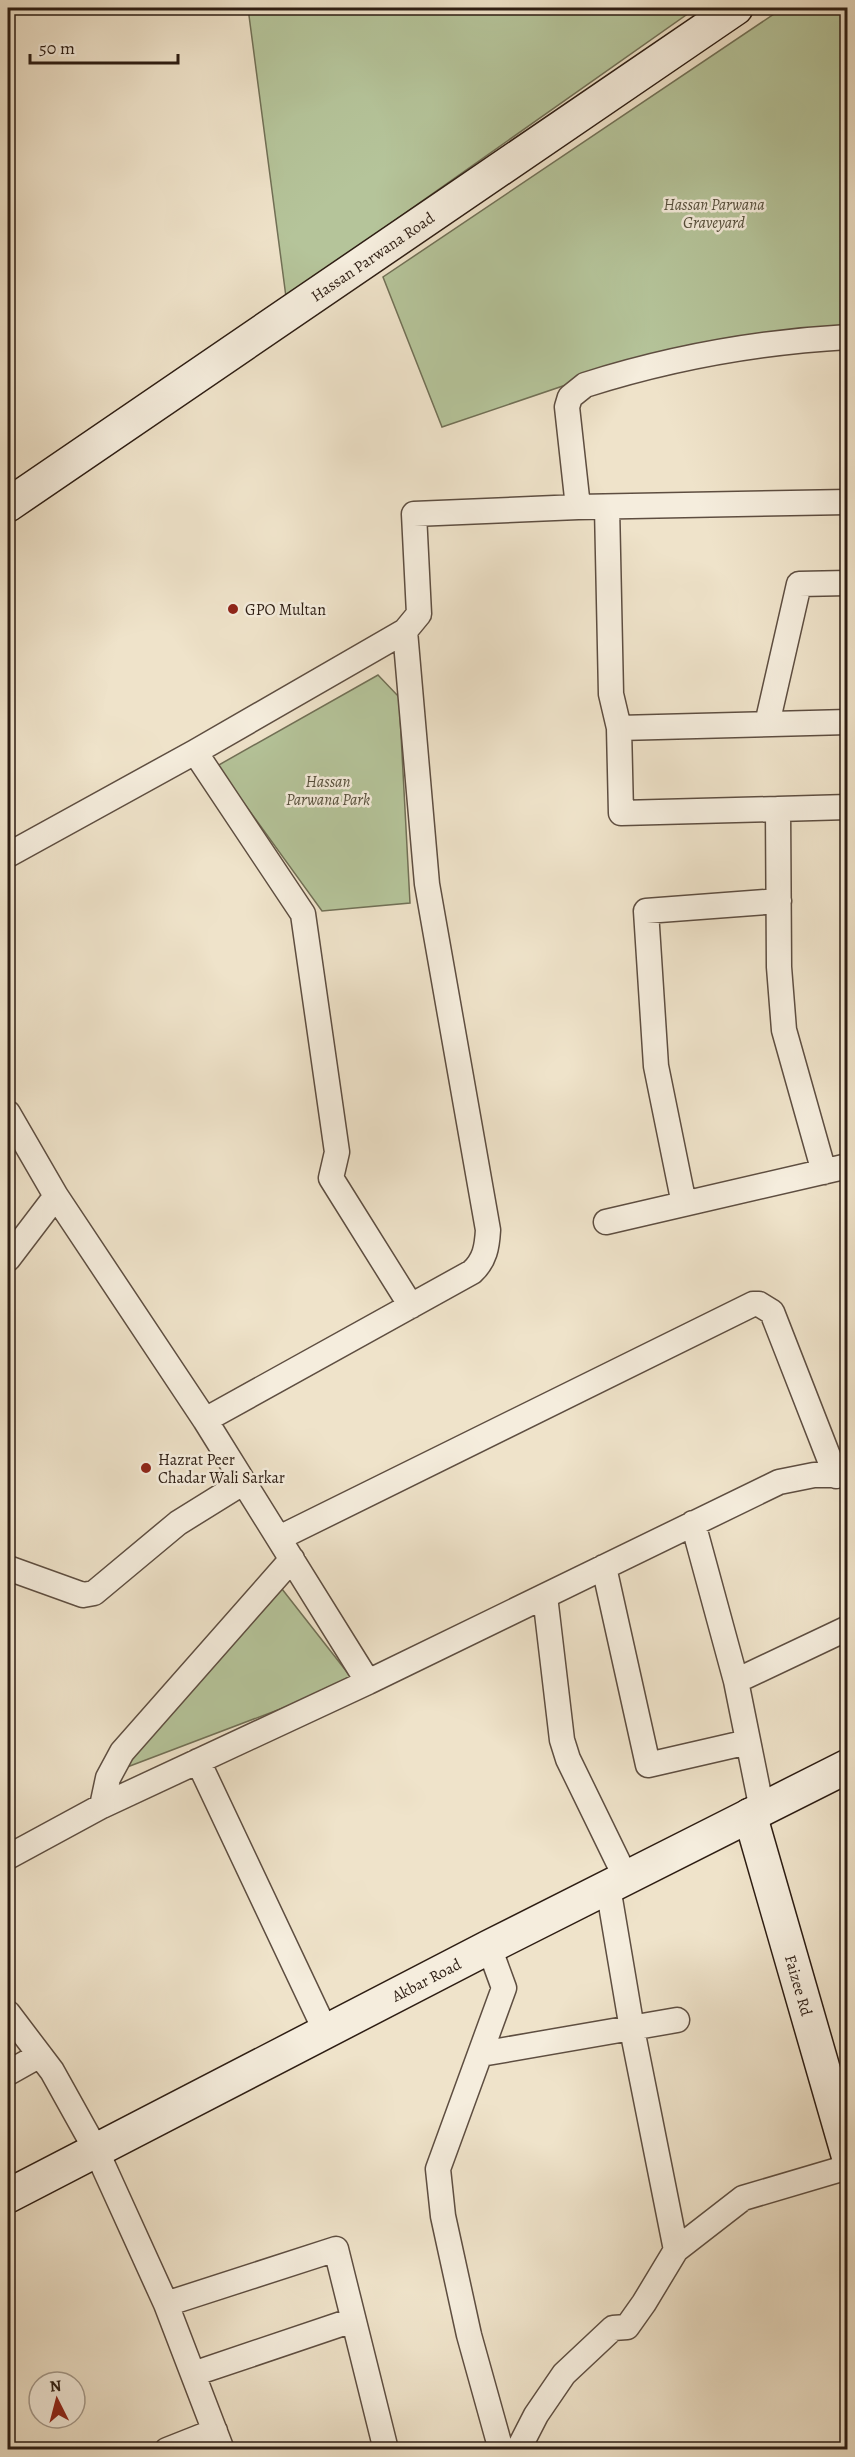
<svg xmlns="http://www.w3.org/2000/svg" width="855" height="2457" viewBox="0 0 855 2457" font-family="Alegreya,serif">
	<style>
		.green { fill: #b5c49a; stroke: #717056; stroke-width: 1.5 }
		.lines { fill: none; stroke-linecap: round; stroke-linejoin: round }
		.street-casing { stroke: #5e4e41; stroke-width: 27 }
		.secondary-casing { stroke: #2d1d13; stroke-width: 36 }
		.street { stroke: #f5eddd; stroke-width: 24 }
		.secondary { stroke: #f5eddd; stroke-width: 33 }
		.poi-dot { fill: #8f2418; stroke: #f5eddd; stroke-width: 2 }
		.labels { text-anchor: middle; stroke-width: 5; stroke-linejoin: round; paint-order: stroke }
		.park-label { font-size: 16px; font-style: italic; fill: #564f3c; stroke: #f5eddd }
		.street-label { font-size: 16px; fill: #2d1d13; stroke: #f5eddd }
		.poi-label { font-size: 16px; fill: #2d1d13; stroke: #f5eddd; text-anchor: start }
	</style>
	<rect width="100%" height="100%" fill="#efe3ca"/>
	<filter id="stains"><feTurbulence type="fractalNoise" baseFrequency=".00333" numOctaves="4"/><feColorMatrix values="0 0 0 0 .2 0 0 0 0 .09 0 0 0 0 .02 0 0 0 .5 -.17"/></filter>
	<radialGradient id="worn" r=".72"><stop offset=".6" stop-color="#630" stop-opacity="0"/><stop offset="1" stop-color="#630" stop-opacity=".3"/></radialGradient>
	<!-- green -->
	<path class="green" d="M 248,8 L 696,8 L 286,297 Z
		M 783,8 L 847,8 L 847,331 L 663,352 L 442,427 L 383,277 Z
		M 378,675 L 399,697 L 410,903 L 322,911 L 217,766 Z
		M 282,1589 L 354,1681 L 122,1769 Z"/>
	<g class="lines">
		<!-- street casing -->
		<g class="street-casing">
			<path id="street" d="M 578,507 L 848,502
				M 607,507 L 611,694 L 619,728
				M 767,724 L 799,584 L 848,583
				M 195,752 L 303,914 L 337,1152 L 331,1178 L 411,1306
				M 778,809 L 621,813 L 619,728 L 848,722
				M 8,855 L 195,752 L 405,631
				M 8,1113 L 56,1196 L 205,1420 L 368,1682 L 102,1806 L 8,1857
				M 824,1172 L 784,1030 L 779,967 L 778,809 L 848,807
				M 684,1204 L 656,1066 L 646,911 L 779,901
				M 606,1222 L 848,1166
				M 8,1259 L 56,1196
				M 205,1420 L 472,1272 C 485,1260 487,1247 488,1230 L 427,884 L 405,631 L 419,614 L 414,514 L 578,507 L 567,407 L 570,397 L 585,385 C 670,358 758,342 848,337
				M 693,1523 L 736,1681 L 762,1810
				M 279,1538 L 753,1304 L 759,1304 L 772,1312 L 836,1476
				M 604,1567 L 648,1765 L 748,1742
				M 8,1568 L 83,1595 L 94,1593 L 178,1523 L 244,1482
				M 545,1596 L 562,1740 L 568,1759 L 626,1878
				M 736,1681 L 848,1628
				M 368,1682 L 779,1482 L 814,1475 L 848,1475
				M 198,1761 L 326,2032
				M 102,1806 L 108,1778 L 122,1752 L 292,1559
				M 608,1887 L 632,2029 L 676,2250
				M 489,1947 L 504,1988 L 438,2169 L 443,2216 L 469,2335 L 501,2450
				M 8,2013 L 52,2071 L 96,2150 L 166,2304 L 222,2450
				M 481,2054 L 677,2020
				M 8,2073 L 40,2055
				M 166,2304 L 336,2249 L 386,2450
				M 193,2374 L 353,2320
				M 167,2450 L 215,2431
				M 518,2450 L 536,2415 L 564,2374 L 613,2328 L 627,2327 L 644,2303 L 676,2250 L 743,2198 L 848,2167"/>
		</g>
		<!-- secondary casing -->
		<g class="secondary-casing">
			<g id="secondary">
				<path id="s1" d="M 8,505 L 736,8"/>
				<path id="s2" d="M 750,1815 L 848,2155"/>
				<path id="s3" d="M 8,2196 L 489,1947 L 848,1766"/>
			</g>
		</g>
		<!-- street -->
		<use href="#street" class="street"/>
		<!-- secondary -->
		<use href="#secondary" class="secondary"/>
	</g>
	<!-- markers -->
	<g class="poi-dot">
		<circle cx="233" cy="609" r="6"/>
		<circle cx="146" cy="1468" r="6"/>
	</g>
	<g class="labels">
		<!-- park labels -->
		<g class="park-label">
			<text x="714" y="210">Hassan Parwana<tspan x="714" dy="18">Graveyard</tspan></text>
			<text x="328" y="787">Hassan<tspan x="328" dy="18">Parwana Park</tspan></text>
		</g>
		<!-- street labels -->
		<g class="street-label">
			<text dy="6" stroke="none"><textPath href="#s1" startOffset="441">Hassan Parwana Road</textPath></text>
			<text dy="6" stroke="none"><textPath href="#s3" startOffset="471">Akbar Road</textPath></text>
			<text dy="6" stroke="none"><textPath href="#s2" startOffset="177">Faizee Rd</textPath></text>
		</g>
		<!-- poi labels -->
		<g class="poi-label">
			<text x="245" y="615">GPO Multan</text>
			<text x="158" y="1465">Hazrat Peer<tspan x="158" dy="18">Chadar Wali Sarkar</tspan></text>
		</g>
	</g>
	<!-- margin -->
	<rect width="855" height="2457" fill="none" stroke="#efe3ca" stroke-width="30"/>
	<rect x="9" y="9" width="837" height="2439" fill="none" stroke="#2d1d13" stroke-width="3"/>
	<rect x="15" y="15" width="825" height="2427" fill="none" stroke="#2d1d13" stroke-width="1.5"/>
	<!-- north arrow -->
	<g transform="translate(57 2400) rotate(354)"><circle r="28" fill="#f5eddd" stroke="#a59a8c" stroke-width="1.5"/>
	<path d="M0-4.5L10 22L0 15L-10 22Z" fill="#8f2418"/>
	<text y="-9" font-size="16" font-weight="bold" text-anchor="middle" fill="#2d1d13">N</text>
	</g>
	<!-- scale -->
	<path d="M30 54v9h148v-9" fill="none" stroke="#2d1d13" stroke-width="3"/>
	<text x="39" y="54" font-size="18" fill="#2d1d13" stroke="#f5eddd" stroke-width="4.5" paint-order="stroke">50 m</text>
	<rect width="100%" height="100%" filter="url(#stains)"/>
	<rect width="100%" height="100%" fill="url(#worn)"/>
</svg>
